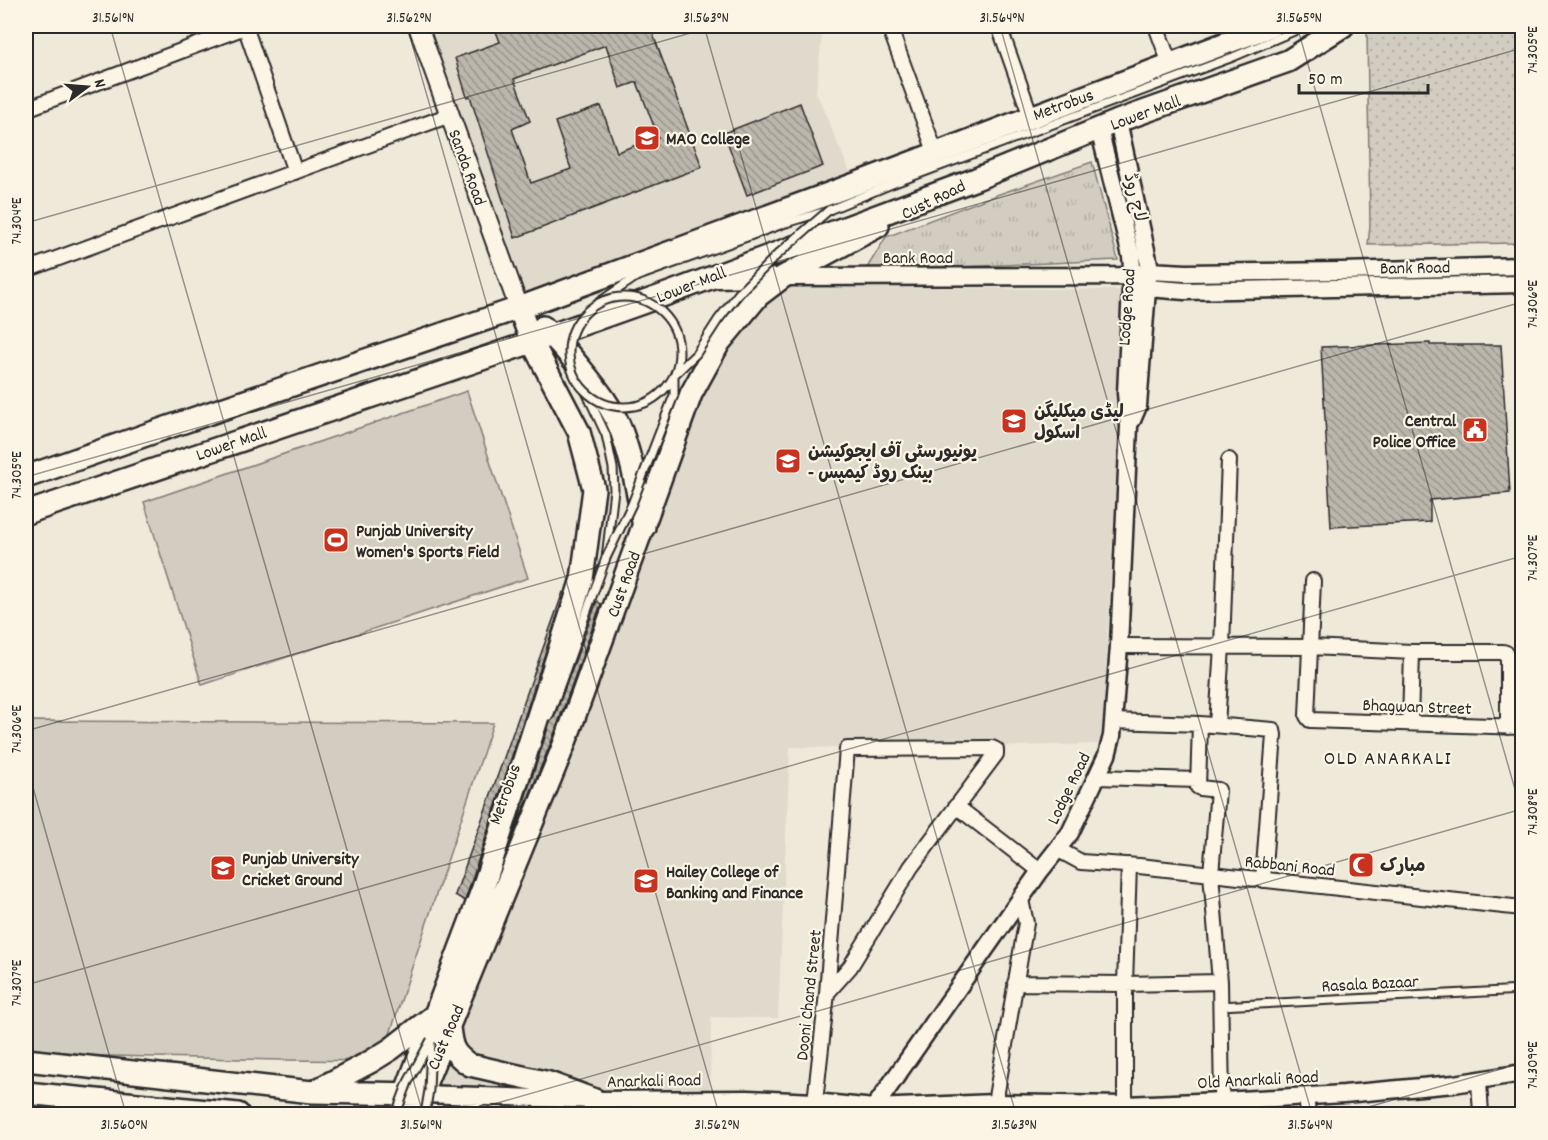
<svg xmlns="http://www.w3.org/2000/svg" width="1548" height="1140" viewBox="0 0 1548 1140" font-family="Dekko,'Playpen Sans Arabic',sans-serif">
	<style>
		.built { fill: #e0dacc }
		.grass { fill: url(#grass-dots); stroke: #7e7c76; stroke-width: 1.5 }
		.park { fill: url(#park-tufts); stroke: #7e7c76; stroke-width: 1.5 }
		.garden { fill: #d2cdc0; stroke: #7e7c76; stroke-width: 1.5 }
		.building { fill: url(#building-back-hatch); stroke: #2b2b2b; stroke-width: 1.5; fill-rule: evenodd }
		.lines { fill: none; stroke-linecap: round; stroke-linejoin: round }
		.service-casing { stroke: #2b2b2b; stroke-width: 11 }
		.minor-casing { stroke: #2b2b2b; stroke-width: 18 }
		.tertiary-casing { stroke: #2b2b2b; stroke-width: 21 }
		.secondary-casing { stroke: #2b2b2b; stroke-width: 22 }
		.primary-casing { stroke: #2b2b2b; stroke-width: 26 }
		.service { stroke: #fcf5e5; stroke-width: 7 }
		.minor { stroke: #fcf5e5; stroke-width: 14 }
		.tertiary { stroke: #fcf5e5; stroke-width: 16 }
		.secondary { stroke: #fcf5e5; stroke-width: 18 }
		.primary { stroke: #fcf5e5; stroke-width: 21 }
		.service-bridge-casing { stroke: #2b2b2b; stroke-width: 11; stroke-linecap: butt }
		.service-bridge { stroke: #fcf5e5; stroke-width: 7 }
		.ticks { fill: none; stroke: #2b2b2b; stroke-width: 1.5; stroke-opacity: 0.45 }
		.labels { text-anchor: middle; stroke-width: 4.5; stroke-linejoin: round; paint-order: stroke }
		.street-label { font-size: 18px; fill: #2b2b2b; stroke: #fcf5e5 }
		.poi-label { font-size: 18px; font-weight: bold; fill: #2b2b2b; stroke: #fcf5e5; text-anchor: start }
		.neighbourhood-label { font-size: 20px; letter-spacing: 1.5px; fill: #2b2b2b; stroke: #fcf5e5 }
		.neatline { fill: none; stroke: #2b2b2b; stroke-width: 2 }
		.ticks-label { font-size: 15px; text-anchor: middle; fill: #2b2b2b }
	</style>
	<defs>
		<pattern id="grass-dots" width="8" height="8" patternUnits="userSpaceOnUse" patternTransform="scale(1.5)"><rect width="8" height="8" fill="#d2cdc0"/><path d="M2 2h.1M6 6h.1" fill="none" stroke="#b4b0a5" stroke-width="1.8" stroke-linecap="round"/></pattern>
		<pattern id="park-tufts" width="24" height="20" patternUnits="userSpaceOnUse" patternTransform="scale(1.5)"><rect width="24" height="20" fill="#d2cdc0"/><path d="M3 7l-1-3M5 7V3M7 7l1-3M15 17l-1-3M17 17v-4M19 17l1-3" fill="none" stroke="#b4b0a5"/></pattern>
		<pattern id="building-back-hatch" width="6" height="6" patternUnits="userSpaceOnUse" patternTransform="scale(1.5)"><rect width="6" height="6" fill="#bcb7ac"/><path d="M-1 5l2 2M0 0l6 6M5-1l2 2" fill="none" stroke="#99958c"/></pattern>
	</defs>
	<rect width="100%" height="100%" fill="#efe9da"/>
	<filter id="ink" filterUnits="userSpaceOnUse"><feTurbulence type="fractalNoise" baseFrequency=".0167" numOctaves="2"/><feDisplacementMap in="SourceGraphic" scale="12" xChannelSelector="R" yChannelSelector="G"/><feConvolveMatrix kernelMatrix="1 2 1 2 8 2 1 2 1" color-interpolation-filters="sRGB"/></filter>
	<g filter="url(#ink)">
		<!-- built -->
		<path class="built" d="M 418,26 L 823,26 L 816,92 L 855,184 L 519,308 Z
			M 782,283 L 905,287 L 1126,290 L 1107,644 L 1104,733 L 1100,744 L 904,749 L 790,747 L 778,1018 L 711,1017 L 710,1093 L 421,1094 L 719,343 Z"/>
		<!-- grass -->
		<path class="grass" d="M 1373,26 L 1522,26 L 1522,243 L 1368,245 L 1370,225 L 1367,30 Z"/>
		<!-- park -->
		<path class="park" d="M 1092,162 L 1118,260 L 865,271 L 886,237 L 985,199 Z"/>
		<!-- garden -->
		<path class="garden" d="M 467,391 L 528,578 L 202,685 L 144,502 Z
			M 26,721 L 493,723 L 381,1061 L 283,1060 L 26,1054 Z"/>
		<!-- building -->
		<path class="building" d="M 494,26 L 650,26 L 702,167 L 515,238 L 470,96 L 467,97 L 455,58 L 500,42 ZM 606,45 L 620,88 L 637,82 L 658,137 L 617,152 L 601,106 L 555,122 L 571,169 L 531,183 L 512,129 L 530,121 L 514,79 Z
			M 800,103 L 823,166 L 747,195 L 724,133 Z
			M 1430,343 L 1430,345 L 1501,345 L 1510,493 L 1430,500 L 1430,522 L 1331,527 L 1321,347 Z
			M 563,592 L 565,592 L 465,901 L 455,895 Z
			M 597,601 L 601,604 L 552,740 L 513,835 L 550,722 L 554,718 Z"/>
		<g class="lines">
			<!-- service casing -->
			<g class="service-casing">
				<path id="service" d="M 599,302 L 636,277 L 783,224 L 829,210 L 892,184 L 1233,57 L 1306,26
					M 549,716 L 606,558 L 614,490 L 613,468 L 606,435 L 585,390
					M 1220,1006 L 1522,990"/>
			</g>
			<!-- minor casing -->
			<g class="minor-casing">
				<path id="minor" d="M 245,26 L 295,172
					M 889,26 L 936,154
					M 999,26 L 1031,117
					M 1156,26 L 1170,64
					M 26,109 L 245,27
					M 26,270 L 450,115
					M 1313,581 L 1307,716 L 1310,720 L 1522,727
					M 1119,646 L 1311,647 L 1412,652 L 1503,652 L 1506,653 L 1508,657 L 1508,727
					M 1113,721 L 1200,724 L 1273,730 L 1274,735 L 1263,880
					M 1410,723 L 1412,652
					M 1200,724 L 1198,787 L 1200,788 L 1218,790 L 1211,874 L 1220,982 L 1222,1101
					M 1217,725 L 1222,646 L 1229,460
					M 1096,777 L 1198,780
					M 956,806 L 1040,871
					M 1057,849 L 1081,862 L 1139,866 L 1522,908
					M 1015,983 L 1125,984 L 1220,982
					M 1479,1081 L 1481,1114
					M 1306,1096 L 1308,1114
					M 815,1102 L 827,993 L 847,749 L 992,748 L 996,750 L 996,754 L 911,867 L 850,967 L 827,993
					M 1125,1105 L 1125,984 L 1129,865
					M 996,1114 L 995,1103 L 1026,923 L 1021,900"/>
			</g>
			<!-- tertiary casing -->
			<g class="tertiary-casing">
				<path id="tertiary" d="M 1118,121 L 1149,264 L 1138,406 L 1132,420
					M 1133,276 L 1148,288 L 1185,291 L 1522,284
					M 717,279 L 783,277 L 1124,276 L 1133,276 L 1149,271 L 1186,273 L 1342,271 L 1522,266
					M 421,1094 L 595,1100 L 747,1099 L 815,1102 L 874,1108 L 995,1103 L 1125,1105 L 1222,1101 L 1344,1094 L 1454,1084 L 1522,1073
					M 747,1099 C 756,1102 761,1106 765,1114
					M 874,1108 L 1040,871 L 1070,833 L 1107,755 L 1112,736 L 1119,646 L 1129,426 L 1126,393 L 1132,267 L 1131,256 L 1099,129
					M 460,1114 L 479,1096"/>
			</g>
			<!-- secondary casing -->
			<g class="secondary-casing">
				<path id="secondary" d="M 418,26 L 519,308"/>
			</g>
			<!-- primary casing -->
			<g class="primary-casing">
				<path id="primary" d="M 543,327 C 556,338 566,351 577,364 C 594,385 613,407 622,433 C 633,463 638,495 644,527
					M 26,477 L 163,429 L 519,308 L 855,184 L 1271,26
					M 26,513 L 532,342 L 667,294 L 976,179 L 1118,121 L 1288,61 L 1343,26
					M 449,1027 C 451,1047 453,1054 470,1065 L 549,1083 L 595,1100
					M 26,1060 L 312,1092 L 419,1094
					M 315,1091 L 370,1062 L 391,1049 L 436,1014
					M 26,1093 L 238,1114
					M 402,1114 L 405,1094 L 483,888 L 582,579 L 594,489 L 579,432 L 532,342 L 519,308
					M 416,1114 L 421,1094 L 564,745 L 691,394 L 719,343 L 758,296 L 783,277 L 878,226"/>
			</g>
			<!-- service -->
			<use href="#service" class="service"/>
			<!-- minor -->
			<use href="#minor" class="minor"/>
			<!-- tertiary -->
			<use href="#tertiary" class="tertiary"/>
			<!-- secondary -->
			<use href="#secondary" class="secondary"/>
			<!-- primary -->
			<use href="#primary" class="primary"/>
			<!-- service-bridge casing -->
			<g class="service-bridge-casing">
				<path id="service-bridge" d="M569 352a55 55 0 1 1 110 0a55 55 0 1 1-110 0Z
					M 606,558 L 632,504 L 674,395 L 674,375 L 696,354 L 718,320 L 739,293 L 778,254 L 829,210
					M 396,1114 L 408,1082 L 431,1040
					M 425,1114 L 429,1090 L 431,1043"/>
			</g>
			<!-- service-bridge -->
			<use href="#service-bridge" class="service-bridge"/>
		</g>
	</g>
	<!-- ticks -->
	<path class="ticks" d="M 110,26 L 423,1114M 407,26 L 719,1114M 704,26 L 1016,1114M 1000,26 L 1312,1114M 1297,26 L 1522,814M 26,223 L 715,26M 26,477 L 1522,48M 26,731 L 1522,302M 26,763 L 126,1114M 26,985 L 1522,556M 459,1114 L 1522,809M 1344,1114 L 1522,1063"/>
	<!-- icons -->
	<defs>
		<g id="university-square" transform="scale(1.35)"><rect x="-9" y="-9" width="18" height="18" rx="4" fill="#c8321e" stroke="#fcf5e5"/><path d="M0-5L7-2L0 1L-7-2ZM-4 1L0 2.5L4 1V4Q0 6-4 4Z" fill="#fff"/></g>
		<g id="school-square" transform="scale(1.35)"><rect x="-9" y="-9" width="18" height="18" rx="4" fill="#c8321e" stroke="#fcf5e5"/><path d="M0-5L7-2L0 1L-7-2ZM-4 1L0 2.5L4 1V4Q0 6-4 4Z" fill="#fff"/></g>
		<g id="civic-square" transform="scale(1.35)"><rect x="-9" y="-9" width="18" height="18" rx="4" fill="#c8321e" stroke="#fcf5e5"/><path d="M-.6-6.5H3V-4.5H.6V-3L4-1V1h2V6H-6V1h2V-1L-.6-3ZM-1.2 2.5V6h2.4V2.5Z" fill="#fff"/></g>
		<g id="stadium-square" transform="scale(1.35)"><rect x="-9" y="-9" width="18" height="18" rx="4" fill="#c8321e" stroke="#fcf5e5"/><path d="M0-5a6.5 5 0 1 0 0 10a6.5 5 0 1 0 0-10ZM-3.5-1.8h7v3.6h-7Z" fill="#fff"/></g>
		<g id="mosque-square" transform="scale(1.35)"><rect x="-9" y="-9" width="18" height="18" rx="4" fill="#c8321e" stroke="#fcf5e5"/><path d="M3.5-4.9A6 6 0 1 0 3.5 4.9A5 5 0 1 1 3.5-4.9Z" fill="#fff"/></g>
	</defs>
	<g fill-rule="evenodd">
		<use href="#university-square" x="647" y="138"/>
		<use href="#school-square" x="1014" y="421"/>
		<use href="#civic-square" x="1475" y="430"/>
		<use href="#university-square" x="788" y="461"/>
		<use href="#stadium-square" x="336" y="540"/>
		<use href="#mosque-square" x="1361" y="865"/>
		<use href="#university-square" x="223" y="868"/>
		<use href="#university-square" x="646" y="881"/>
	</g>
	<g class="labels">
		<!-- street labels -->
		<g class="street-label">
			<text transform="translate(1063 104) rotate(-20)" y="6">Metrobus</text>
			<text transform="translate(1145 112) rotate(-20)" y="6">Lower Mall</text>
			<text transform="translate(468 167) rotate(70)" y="6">Sanda Road</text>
			<text transform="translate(1136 197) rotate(76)" y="6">لاج روڈ</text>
			<text transform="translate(933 199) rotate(-26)" y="6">Cust Road</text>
			<text x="918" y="263">Bank Road</text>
			<text transform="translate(1415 267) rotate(-1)" y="6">Bank Road</text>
			<text transform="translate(691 284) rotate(-21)" y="6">Lower Mall</text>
			<text transform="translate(1126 307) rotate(-86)" y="6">Lodge Road</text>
			<text transform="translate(231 443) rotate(-19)" y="6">Lower Mall</text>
			<text transform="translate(623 584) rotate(-70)" y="6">Cust Road</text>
			<text transform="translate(1417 706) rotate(2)" y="6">Bhagwan Street</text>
			<text transform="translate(1068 788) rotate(-64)" y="6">Lodge Road</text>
			<text transform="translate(504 794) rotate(-70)" y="6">Metrobus</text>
			<text transform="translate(1290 865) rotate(6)" y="6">Rabbani Road</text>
			<text transform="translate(1370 983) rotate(-3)" y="6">Rasala Bazaar</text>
			<text transform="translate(808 995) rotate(-84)" y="6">Dooni Chand Street</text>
			<text transform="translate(445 1037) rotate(-67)" y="6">Cust Road</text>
			<text transform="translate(1258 1079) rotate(-3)" y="6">Old Anarkali Road</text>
			<text transform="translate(654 1080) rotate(-1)" y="6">Anarkali Road</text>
		</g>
		<!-- poi labels -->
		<g class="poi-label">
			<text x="666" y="144">MAO College</text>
			<text x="1034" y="417">لیڈی میکلیگن<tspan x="1034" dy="21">اسکول</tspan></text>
			<text x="1456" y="426" text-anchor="end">Central<tspan x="1456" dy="21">Police Office</tspan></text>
			<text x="808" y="457">یونیورسٹی آف ایجوکیشن<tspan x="808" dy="21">- بینک روڈ کیمپس</tspan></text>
			<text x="356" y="536">Punjab University<tspan x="356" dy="21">Women's Sports Field</tspan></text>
			<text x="242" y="864">Punjab University<tspan x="242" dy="21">Cricket Ground</tspan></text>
			<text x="1380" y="871">مبارک</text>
			<text x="666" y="877">Hailey College of<tspan x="666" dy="21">Banking and Finance</tspan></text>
		</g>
		<!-- neighbourhood labels -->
		<g class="neighbourhood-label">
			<text x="1388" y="764">OLD ANARKALI</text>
		</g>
	</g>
	<!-- margin -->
	<rect width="1548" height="1140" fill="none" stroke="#fcf5e5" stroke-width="66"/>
	<!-- north arrow -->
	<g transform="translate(87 87) rotate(74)" stroke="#fcf5e5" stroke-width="4.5" paint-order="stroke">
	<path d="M0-4.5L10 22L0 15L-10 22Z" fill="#2b2b2b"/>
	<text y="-9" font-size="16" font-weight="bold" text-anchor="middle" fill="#2b2b2b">N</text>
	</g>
	<!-- scale -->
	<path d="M1299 84v9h129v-9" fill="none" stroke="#2b2b2b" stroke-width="3"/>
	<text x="1308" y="84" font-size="18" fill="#2b2b2b" stroke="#fcf5e5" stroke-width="4.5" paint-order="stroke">50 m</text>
	<rect x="33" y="33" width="1482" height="1074" class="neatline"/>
	<g class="ticks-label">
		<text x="113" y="22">31.561°N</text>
		<text x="409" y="22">31.562°N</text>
		<text x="706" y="22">31.563°N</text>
		<text x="1002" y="22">31.564°N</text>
		<text x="1299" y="22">31.565°N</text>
		<text transform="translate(1532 50) rotate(-90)" y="5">74.305°E</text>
		<text transform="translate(16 221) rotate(-90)" y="5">74.304°E</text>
		<text transform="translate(1532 304) rotate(-90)" y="5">74.306°E</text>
		<text transform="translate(16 475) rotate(-90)" y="5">74.305°E</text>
		<text transform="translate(1532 558) rotate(-90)" y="5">74.307°E</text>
		<text transform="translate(16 729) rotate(-90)" y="5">74.306°E</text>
		<text transform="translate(1532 812) rotate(-90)" y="5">74.308°E</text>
		<text transform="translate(16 983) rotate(-90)" y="5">74.307°E</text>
		<text transform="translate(1532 1065) rotate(-90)" y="5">74.309°E</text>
		<text x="124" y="1129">31.560°N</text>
		<text x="421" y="1129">31.561°N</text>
		<text x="717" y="1129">31.562°N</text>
		<text x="1014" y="1129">31.563°N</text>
		<text x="1310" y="1129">31.564°N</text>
	</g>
</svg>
